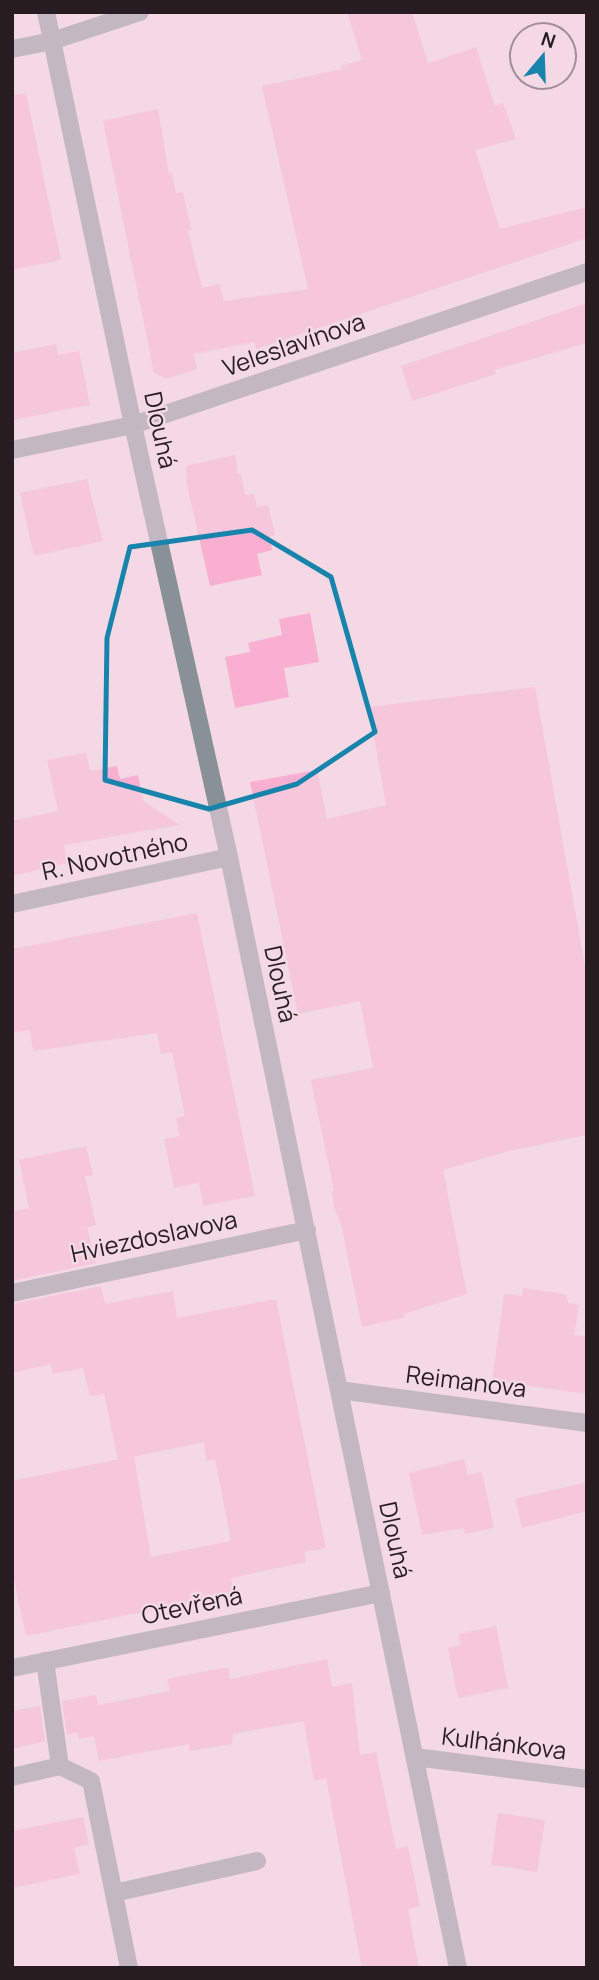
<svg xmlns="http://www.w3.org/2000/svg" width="599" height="1980" viewBox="0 0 599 1980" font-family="Manrope,sans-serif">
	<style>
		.building { fill: #f9afcf }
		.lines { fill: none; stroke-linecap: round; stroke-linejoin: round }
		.service { stroke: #879197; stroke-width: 18 }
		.minor { stroke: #879197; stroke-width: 18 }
		.marked { fill: none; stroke: #1884ac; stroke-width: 5; stroke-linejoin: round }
		.labels { text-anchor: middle; stroke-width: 5; stroke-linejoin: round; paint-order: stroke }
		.street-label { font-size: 24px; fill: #271d21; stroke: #f4d9e4 }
	</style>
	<rect width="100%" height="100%" fill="#f4d9e4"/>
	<!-- building -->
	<path class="building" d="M 347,12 L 412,12 L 428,63 L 476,47 L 495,106 L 503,103 L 516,139 L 475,150 L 500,229 L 587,207 L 587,238 L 256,349 L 254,342 L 194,354 L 197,369 L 166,379 L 154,373 L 103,121 L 158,109 L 169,174 L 172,173 L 176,193 L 183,192 L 191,230 L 188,231 L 202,288 L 219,284 L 224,301 L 308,289 L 262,86 L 342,69 L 341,66 L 362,60 Z
		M 26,93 L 61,260 L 12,270 L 12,95 Z
		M 587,303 L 587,343 L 494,370 L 496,374 L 412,401 L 401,366 Z
		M 56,344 L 58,355 L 79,351 L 90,405 L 12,420 L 12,353 Z
		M 235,455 L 238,474 L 241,474 L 245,495 L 254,494 L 257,507 L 268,505 L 275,535 L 269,536 L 272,550 L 257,554 L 262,575 L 210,586 L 187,485 L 186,466 Z
		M 87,479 L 103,541 L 34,556 L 20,493 Z
		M 310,613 L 319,662 L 284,668 L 289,697 L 235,708 L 225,657 L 250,652 L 248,643 L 282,635 L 279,619 Z
		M 535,687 L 587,977 L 587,1135 L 509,1151 L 443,1170 L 467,1294 L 404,1314 L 405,1317 L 362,1327 L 341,1224 L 334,1208 L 332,1191 L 334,1191 L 311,1080 L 373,1068 L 360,1001 L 298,1014 L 250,782 L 317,770 L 327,819 L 386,805 L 369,707 Z
		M 86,753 L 90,771 L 117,766 L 120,779 L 138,775 L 143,801 L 180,825 L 64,845 L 67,863 L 12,876 L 12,821 L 58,811 L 47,760 Z
		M 197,913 L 255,1196 L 203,1206 L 199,1183 L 174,1188 L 164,1139 L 180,1136 L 176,1118 L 185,1116 L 172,1052 L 161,1054 L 157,1033 L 33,1051 L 30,1030 L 12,1033 L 12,949 Z
		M 86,1146 L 93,1175 L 85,1176 L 96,1225 L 87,1227 L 96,1263 L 12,1281 L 12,1212 L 29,1208 L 19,1160 Z
		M 101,1286 L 105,1304 L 173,1291 L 177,1318 L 276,1299 L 326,1548 L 304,1552 L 306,1562 L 231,1578 L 234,1593 L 26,1636 L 12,1570 L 12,1481 L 134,1456 L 151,1557 L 231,1541 L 215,1459 L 206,1461 L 204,1442 L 118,1460 L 104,1394 L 90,1396 L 83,1368 L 53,1374 L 51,1364 L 12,1373 L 12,1304 Z
		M 523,1288 L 566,1294 L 568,1303 L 579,1305 L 574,1335 L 587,1337 L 587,1394 L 492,1381 L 504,1294 L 522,1296 Z
		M 464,1459 L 468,1475 L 482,1472 L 494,1528 L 465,1534 L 464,1528 L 422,1535 L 409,1473 Z
		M 587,1482 L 587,1511 L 522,1528 L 515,1499 Z
		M 496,1626 L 508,1688 L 458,1698 L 448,1648 L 460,1645 L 459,1634 Z
		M 327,1659 L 332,1687 L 352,1683 L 360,1755 L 376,1752 L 396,1849 L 408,1846 L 420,1906 L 408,1909 L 419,1968 L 362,1968 L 326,1778 L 314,1781 L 304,1721 L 233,1734 L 232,1744 L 189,1751 L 189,1744 L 99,1761 L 94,1736 L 79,1739 L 77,1732 L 67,1735 L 62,1701 L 96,1695 L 98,1705 L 170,1691 L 167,1679 L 228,1667 L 230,1679 Z
		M 40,1706 L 45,1741 L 12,1749 L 12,1711 Z
		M 498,1813 L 545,1820 L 537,1872 L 491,1865 Z
		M 83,1817 L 89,1844 L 74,1848 L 80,1874 L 12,1888 L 12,1831 Z"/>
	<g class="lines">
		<!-- service -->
		<path class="service" d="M 45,1661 L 60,1766 L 91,1781 L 129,1968
			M 12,1777 L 60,1766
			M 114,1893 L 257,1861"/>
		<!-- minor -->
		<path class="minor" d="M 46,12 L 133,425 L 229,857 L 458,1968
			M 12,49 L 52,41 L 140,12
			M 12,450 L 133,425 L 587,272
			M 12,904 L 229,857
			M 12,1293 L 307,1230
			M 339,1390 L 587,1423
			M 12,1668 L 381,1593
			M 415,1757 L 587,1779"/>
	</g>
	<!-- marked area -->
	<path d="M0 0H599V1980H0ZM 252,530 L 331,577 L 375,732 L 297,784 L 209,809 L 105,780 L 107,638 L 130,547 Z" fill="#f4d9e4" fill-opacity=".55" fill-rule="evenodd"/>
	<path class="marked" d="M 252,530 L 331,577 L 375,732 L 297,784 L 209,809 L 105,780 L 107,638 L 130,547 Z"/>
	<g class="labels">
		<!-- street labels -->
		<g class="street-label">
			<text transform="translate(294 345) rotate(-19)" y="8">Veleslavínova</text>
			<text transform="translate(160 430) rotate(78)" y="8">Dlouhá</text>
			<text transform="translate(115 857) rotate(-12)" y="8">R. Novotného</text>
			<text transform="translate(280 984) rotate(78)" y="8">Dlouhá</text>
			<text transform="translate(154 1237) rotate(-12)" y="8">Hviezdoslavova</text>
			<text transform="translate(466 1382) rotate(7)" y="8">Reimanova</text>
			<text transform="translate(395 1540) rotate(78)" y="8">Dlouhá</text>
			<text transform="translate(192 1606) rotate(-12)" y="8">Otevřená</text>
			<text transform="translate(504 1744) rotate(7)" y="8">Kulhánkova</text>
		</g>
	</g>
	<!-- border -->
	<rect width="599" height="1980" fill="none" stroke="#271d21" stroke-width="28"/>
	<!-- north arrow -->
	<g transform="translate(543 56) rotate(19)"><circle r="33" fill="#f4d9e4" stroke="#a28e96" stroke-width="2"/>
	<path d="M0-5L12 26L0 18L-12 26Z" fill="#1884ac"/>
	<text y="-10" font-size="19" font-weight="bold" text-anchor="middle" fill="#271d21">N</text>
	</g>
</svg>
